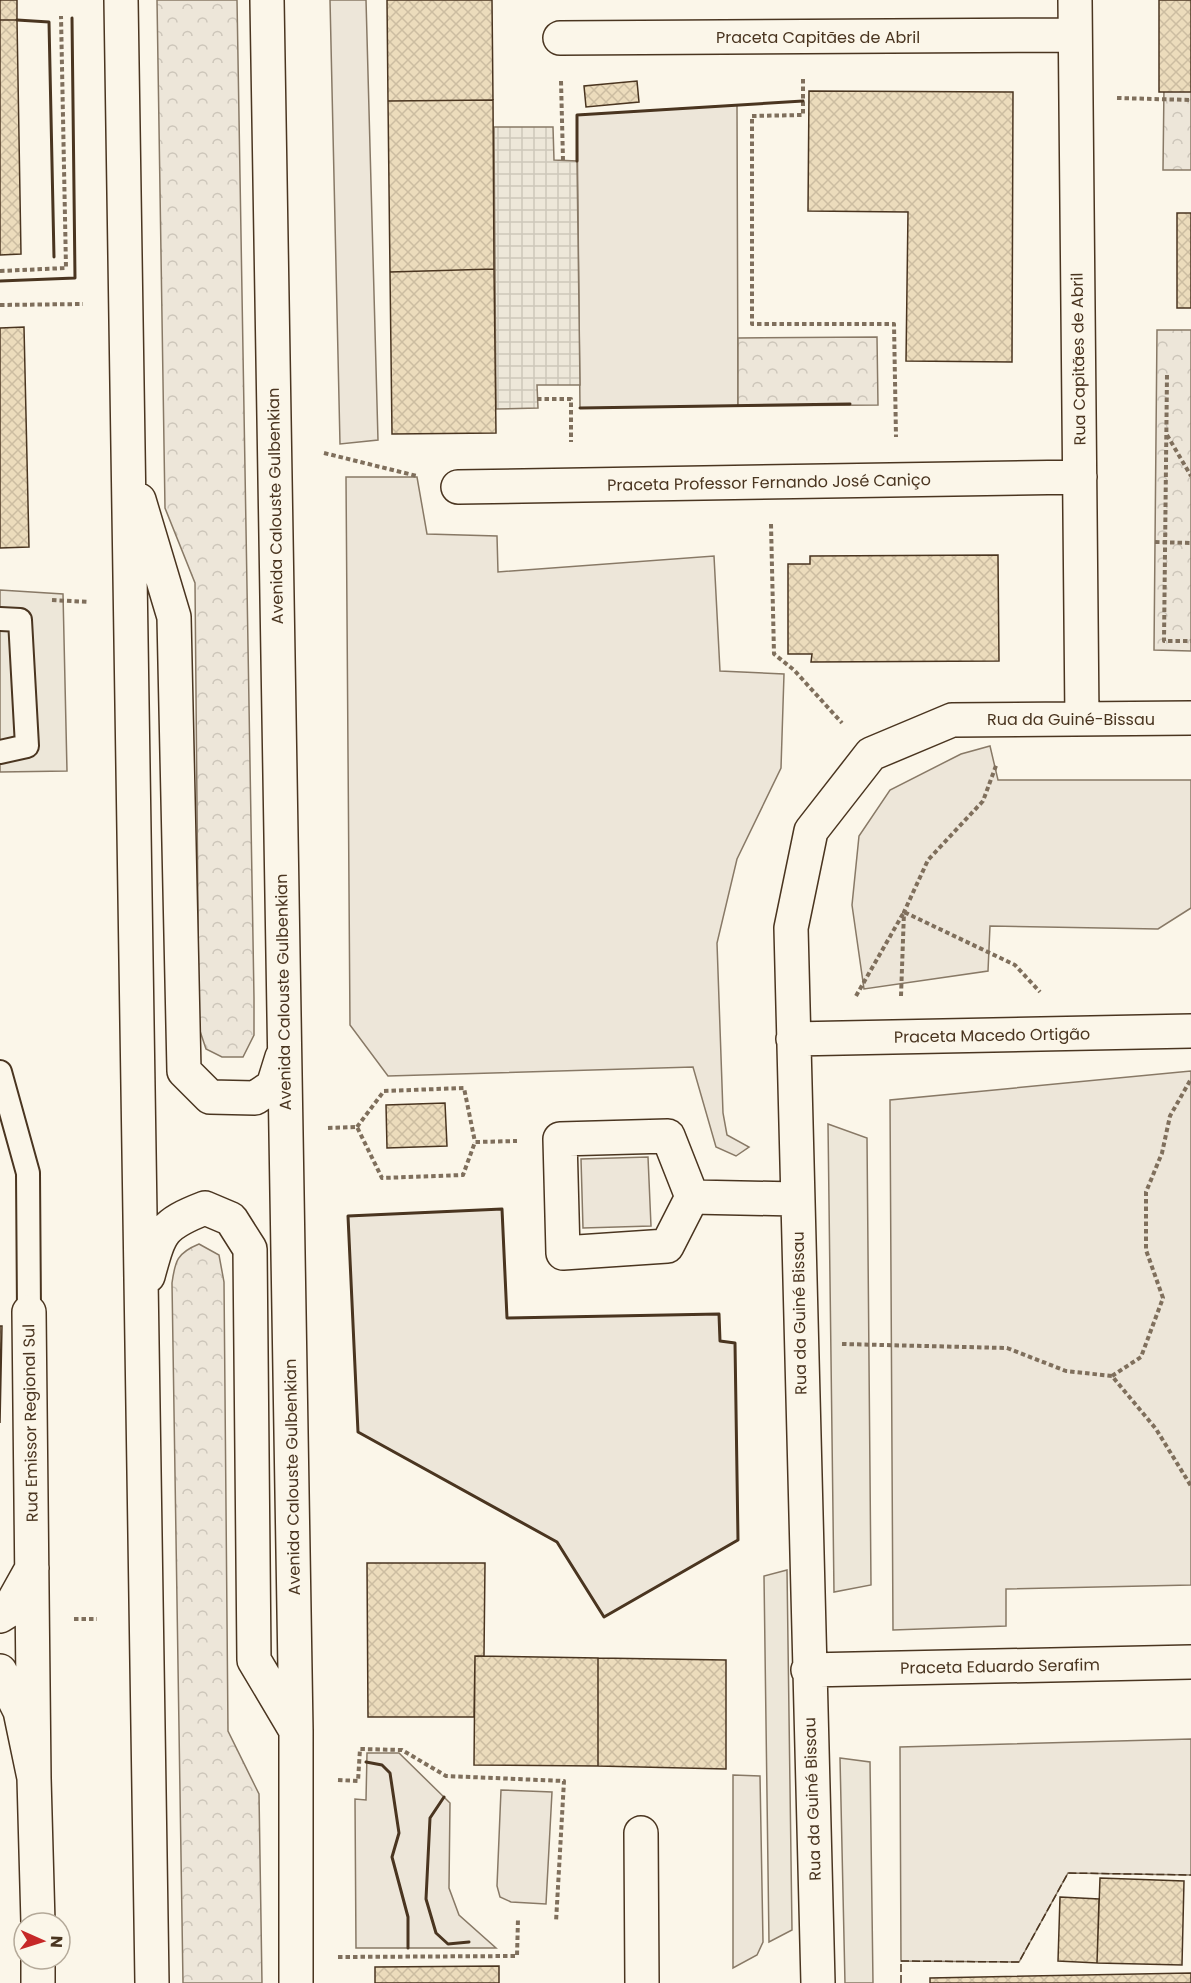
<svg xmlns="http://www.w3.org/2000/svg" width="1191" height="1983" viewBox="0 0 1191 1983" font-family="Poppins,sans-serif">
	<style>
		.green { fill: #ede6d9; stroke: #887966; stroke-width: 1.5 }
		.park { fill: url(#park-crowns); stroke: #887966; stroke-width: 1.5 }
		.parking { fill: #ede7d9; stroke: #887966; stroke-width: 1.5 }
		.plaza { fill: url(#plaza-grid); stroke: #887966; stroke-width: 1.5 }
		.building { fill: url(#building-cross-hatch); stroke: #4a3520; stroke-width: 1.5 }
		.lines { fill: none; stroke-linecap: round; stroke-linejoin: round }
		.service-casing { stroke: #4a3520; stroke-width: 26 }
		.minor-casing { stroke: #4a3520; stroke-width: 36 }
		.primary-casing { stroke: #4a3520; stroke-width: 36 }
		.path { stroke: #7f6f5c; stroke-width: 4; stroke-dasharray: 4.5 3; stroke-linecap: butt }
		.service { stroke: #fbf6e9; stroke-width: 22 }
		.minor { stroke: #fbf6e9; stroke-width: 33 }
		.primary { stroke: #fbf6e9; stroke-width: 33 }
		.fence { stroke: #4a3520; stroke-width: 1.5; stroke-dasharray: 8 3; stroke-linecap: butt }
		.wall { stroke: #4a3520; stroke-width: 3 }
		.labels { text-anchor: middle; stroke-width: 4.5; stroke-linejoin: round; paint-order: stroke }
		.street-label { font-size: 16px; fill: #4a3520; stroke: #fbf6e9 }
	</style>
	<defs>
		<pattern id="park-crowns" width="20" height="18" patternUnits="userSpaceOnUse" patternTransform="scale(1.5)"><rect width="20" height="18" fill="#ede6d9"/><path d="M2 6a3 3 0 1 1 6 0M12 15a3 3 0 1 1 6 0" fill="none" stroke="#cdc6ba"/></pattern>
		<pattern id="plaza-grid" width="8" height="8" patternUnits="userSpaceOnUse" patternTransform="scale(1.5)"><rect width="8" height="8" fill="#ede7d9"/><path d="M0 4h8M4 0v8" fill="none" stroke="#cdc7ba"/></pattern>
		<pattern id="building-cross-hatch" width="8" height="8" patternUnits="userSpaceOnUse" patternTransform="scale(1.5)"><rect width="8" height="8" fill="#ecdcbc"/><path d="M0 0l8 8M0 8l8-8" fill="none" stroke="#ccbda1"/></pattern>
	</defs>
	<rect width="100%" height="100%" fill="#fbf6e9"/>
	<!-- green -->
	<path class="green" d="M 330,0 L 366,0 L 378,440 L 340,444 Z
		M 737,105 L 738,406 L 580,408 L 577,115 Z
		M 346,477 L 417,477 L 427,534 L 497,536 L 498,572 L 714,556 L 720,671 L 784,674 L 781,768 L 737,859 L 717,943 L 723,1113 L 727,1135 L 749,1147 L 736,1156 L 716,1147 L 693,1067 L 388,1076 L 350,1025 Z
		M 990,746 L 998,780 L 1191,780 L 1191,908 L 1158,929 L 990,926 L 988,971 L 864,989 L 852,905 L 859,836 L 890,790 L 961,754 Z
		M 1191,1071 L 1191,1585 L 1006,1589 L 1006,1626 L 893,1630 L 890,1100 Z
		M 648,1157 L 651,1226 L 583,1228 L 581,1159 Z
		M 502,1209 L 507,1318 L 719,1314 L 720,1341 L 735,1343 L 738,1540 L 604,1617 L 557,1542 L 358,1432 L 348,1216 Z
		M 1191,1739 L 1191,1875 L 1068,1873 L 1019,1962 L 901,1961 L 900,1747 Z
		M 367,1753 L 399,1753 L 450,1803 L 449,1888 L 459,1915 L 496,1948 L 356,1948 L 355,1799 L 366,1800 Z
		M 733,1775 L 760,1776 L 763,1942 L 757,1955 L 733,1968 Z
		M 501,1790 L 552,1792 L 546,1904 L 511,1902 L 500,1897 L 497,1886 Z"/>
	<!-- park -->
	<path class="park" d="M 157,0 L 237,0 L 254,998 L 254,1035 L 243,1057 L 222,1057 L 206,1049 L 199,1028 L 195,583 L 165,508 Z
		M 1164,86 L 1191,87 L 1191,170 L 1163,170 Z
		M 1157,330 L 1191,330 L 1191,651 L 1154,650 Z
		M 877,337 L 878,405 L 738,406 L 738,338 Z
		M 199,1244 L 219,1255 L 224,1282 L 228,1731 L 259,1794 L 262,1983 L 183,1983 L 172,1283 C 175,1261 177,1253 199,1244 Z"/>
	<!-- parking -->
	<path class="parking" d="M 0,590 L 63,594 L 67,771 L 0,772 Z
		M 828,1124 L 867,1138 L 871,1585 L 834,1592 Z
		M 787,1570 L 792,1930 L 769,1942 L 764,1576 Z
		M 840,1758 L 870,1762 L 873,1983 L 845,1983 Z"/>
	<!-- plaza -->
	<path class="plaza" d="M 494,127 L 553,127 L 554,160 L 577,161 L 580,385 L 537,385 L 538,408 L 496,409 Z"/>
	<!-- building -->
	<path class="building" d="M 0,0 L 17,0 L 17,20 L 0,20 Z
		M 387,0 L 492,0 L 493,100 L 388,101 Z
		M 1159,0 L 1191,0 L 1191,92 L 1159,92 Z
		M 0,20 L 17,20 L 21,254 L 0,255 Z
		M 637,81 L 639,102 L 586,107 L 584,86 Z
		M 809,91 L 1013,92 L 1012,362 L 906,361 L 908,212 L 808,211 Z
		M 493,100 L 494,269 L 390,272 L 388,101 Z
		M 1177,213 L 1191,213 L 1191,308 L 1177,308 Z
		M 494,269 L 496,433 L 392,434 L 390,272 Z
		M 24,327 L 29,547 L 0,548 L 0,328 Z
		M 998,555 L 999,661 L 811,662 L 812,654 L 788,654 L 788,564 L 810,564 L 810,556 Z
		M 445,1103 L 447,1146 L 387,1148 L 386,1105 Z
		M 0,1326 L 2,1326 L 0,1423 Z
		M 367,1563 L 485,1563 L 484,1656 L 475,1656 L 474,1717 L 368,1717 Z
		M 475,1656 L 598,1658 L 598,1766 L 474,1765 Z
		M 598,1658 L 726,1660 L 726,1769 L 598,1766 Z
		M 1100,1878 L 1184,1881 L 1182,1965 L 1097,1963 Z
		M 1060,1897 L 1099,1899 L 1097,1963 L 1058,1961 Z
		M 499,1966 L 499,1983 L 375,1983 L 375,1967 Z
		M 1191,1973 L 1191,1983 L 930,1983 L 930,1978 Z"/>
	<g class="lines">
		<!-- service casing -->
		<g class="service-casing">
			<path id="service" d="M 0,619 L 20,620 L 27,746 L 0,752
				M 0,1072 L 28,1173 L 29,1312"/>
		</g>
		<!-- minor casing -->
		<g class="minor-casing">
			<path id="minor" d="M 1075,0 L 1082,719
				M 560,38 L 1075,35
				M 458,487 L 1080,477
				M 793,1039 L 1191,1031
				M 692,1197 L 667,1246 L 563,1253 L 560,1139 L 668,1136 L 692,1197 L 796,1199
				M 29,1312 L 34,1778
				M 0,1616 L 8,1611 L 32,1568
				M 808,1670 L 1191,1662
				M 0,1671 L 20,1711 L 34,1778 L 38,1923
				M 641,1833 L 642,1983
				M 38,1959 L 38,1983
				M 818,1983 L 791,928 L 811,831 L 871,754 L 952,720 L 1191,718"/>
		</g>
		<!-- primary casing -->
		<g class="primary-casing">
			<path id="primary" d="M 121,0 L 152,1983
				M 267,0 L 296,1730 L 296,1983
				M 139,500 L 174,617 L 184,1071 L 210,1097 L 255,1098 L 273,1086 L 282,1057
				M 148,1276 C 160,1232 161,1225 205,1208 L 231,1219 L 250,1249 L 254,1660 L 295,1729"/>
		</g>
		<!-- path -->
		<path class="path" d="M 803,79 L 803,115 L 752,116 L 752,324 L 894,324 L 896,437
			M 561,81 L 563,160
			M 1117,98 L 1191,100
			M 0,271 L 66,268 L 61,16
			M 0,305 L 83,304
			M 1167,375 L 1164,641 L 1191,641
			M 537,399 L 571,399 L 571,442
			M 1167,435 L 1191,476
			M 324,453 L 417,476
			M 771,524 L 774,654 L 794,670 L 842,723
			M 1155,542 L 1191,543
			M 52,600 L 89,602
			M 856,996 L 904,912 L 1015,965 L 1040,992
			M 901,996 L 904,912 L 928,860 L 983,801 L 997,763
			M 357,1127 L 384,1091 L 464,1088 L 475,1142
			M 328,1128 L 357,1127 L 382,1178 L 463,1175 L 475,1142 L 517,1141
			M 842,1344 L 1007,1348 L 1066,1371 L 1112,1376 L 1156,1429 L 1191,1486
			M 1112,1376 L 1141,1357 L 1163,1298 L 1146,1250 L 1146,1192 L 1162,1153 L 1170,1116 L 1191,1079
			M 74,1619 L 97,1619
			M 338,1780 L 358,1781 L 360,1749 L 402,1750 L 446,1776 L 564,1781 L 556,1922
			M 338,1957 L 517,1956 L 518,1919"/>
		<!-- service -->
		<use href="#service" class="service"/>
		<!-- minor -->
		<use href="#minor" class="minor"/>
		<!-- primary -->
		<use href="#primary" class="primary"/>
		<!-- fence -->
		<path class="fence" d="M 901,1983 L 901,1961 L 1019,1962 L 1068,1873 L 1191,1875"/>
		<!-- wall -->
		<path class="wall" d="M 17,20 L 49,22 L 54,257
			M 577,161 L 577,115 L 803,101
			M 0,281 L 75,278 L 72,18
			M 580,408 L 850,404
			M 502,1209 L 507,1318 L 719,1314 L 720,1341 L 735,1343 L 738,1540 L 604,1617 L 557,1542 L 358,1432 L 348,1216 Z
			M 366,1762 L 382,1765 L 390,1773 L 399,1833 L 392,1857 L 408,1917 L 408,1948
			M 444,1797 L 430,1818 L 426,1899 L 436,1933 L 448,1944 L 469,1942"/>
	</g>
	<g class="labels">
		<!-- street labels -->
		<g class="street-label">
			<text x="818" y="43">Praceta Capitães de Abril</text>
			<text transform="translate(1078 359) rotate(-91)" y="6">Rua Capitães de Abril</text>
			<text transform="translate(769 482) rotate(-1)" y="6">Praceta Professor Fernando José Caniço</text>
			<text transform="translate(275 506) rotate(-91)" y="6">Avenida Calouste Gulbenkian</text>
			<text x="1071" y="725">Rua da Guiné-Bissau</text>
			<text transform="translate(283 992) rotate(-91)" y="6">Avenida Calouste Gulbenkian</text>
			<text transform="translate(992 1035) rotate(-1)" y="6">Praceta Macedo Ortigão</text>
			<text transform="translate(799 1313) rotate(-91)" y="6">Rua da Guiné Bissau</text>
			<text transform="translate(30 1423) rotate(-91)" y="6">Rua Emissor Regional Sul</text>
			<text transform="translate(292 1477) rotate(-91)" y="6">Avenida Calouste Gulbenkian</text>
			<text transform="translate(1000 1666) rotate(-1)" y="6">Praceta Eduardo Serafim</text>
			<text transform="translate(812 1799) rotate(-92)" y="6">Rua da Guiné Bissau</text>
		</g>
	</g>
	<!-- north arrow -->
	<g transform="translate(42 1941) rotate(93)"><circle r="28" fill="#fbf6e9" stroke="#b4a999" stroke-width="1.5"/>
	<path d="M0-4.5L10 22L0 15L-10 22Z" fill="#c62828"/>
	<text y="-9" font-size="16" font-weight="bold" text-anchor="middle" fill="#4a3520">N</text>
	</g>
</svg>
